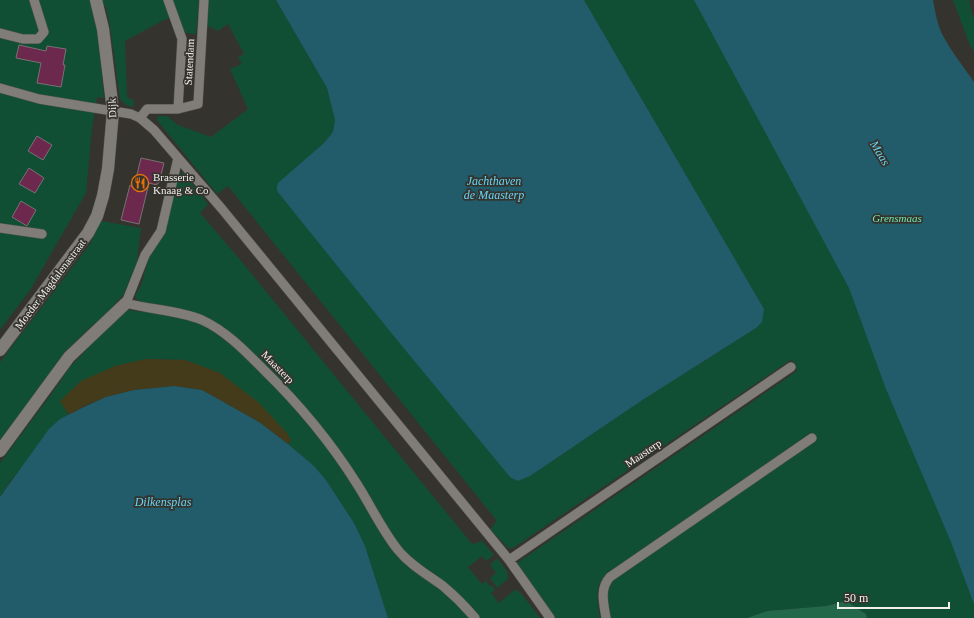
<svg xmlns="http://www.w3.org/2000/svg" width="974" height="618" viewBox="0 0 974 618" font-family="'Times New Roman',serif">
	<style>
		.green { fill: #114f35 }
		.forest { fill: #236849 }
		.sand { fill: #433b1a }
		.water { fill: #225c6b }
		.building { fill: #6c284d; stroke: #777173 }
		.lines { fill: none; stroke-linecap: round; stroke-linejoin: round }
		.lane-casing { stroke: #54524e; stroke-width: 10 }
		.street-casing { stroke: #54524e; stroke-width: 13 }
		.lane { stroke: #807d78; stroke-width: 9 }
		.street { stroke: #807d78; stroke-width: 12 }
		.labels { text-anchor: middle; stroke-width: 3.5; stroke-linejoin: round; paint-order: stroke }
		.street-label { font-size: 11px; fill: #f1efec; stroke: #35332e }
		.poi-label { font-size: 11px; fill: #f1efec; stroke: #35332e; text-anchor: start }
		.park-label { font-size: 11px; font-style: italic; fill: #71eab0; stroke: #35332e }
		.water-label { font-size: 12px; font-style: italic; fill: #66d6f4; stroke: #35332e }
	</style>
	<rect width="100%" height="100%" fill="#35332e"/>
	<!-- green -->
	<path class="green" d="M 0,0 L 91,0 L 97,25 L 104,98 L 97,97 L 92,129 L 86,193 L 30,290 L 0,330 Z
		M 101,0 L 199,0 L 196,34 L 186,33 L 181,25 L 173,17 L 162,21 L 125,41 L 127,97 L 134,101 L 133,107 L 126,105 L 120,99 L 111,33 L 106,6 L 103,6 Z
		M 207,0 L 276,0 L 327,88 L 335,120 L 333,132 L 324,143 L 277,187 L 277,191 L 518,481 L 530,476 L 644,399 L 756,328 L 764,309 L 584,0 L 813,0 L 974,191 L 974,618 L 867,618 L 866,614 L 846,601 L 826,606 L 767,611 L 747,618 L 611,618 C 608,603 604,589 616,578 L 749,485 L 817,441 L 812,432 L 609,572 C 593,587 597,598 600,618 L 553,618 L 517,563 L 797,371 L 792,359 L 513,548 L 508,548 L 490,529 L 497,521 L 228,186 L 217,194 L 157,120 L 158,116 L 167,116 L 178,125 L 211,137 L 248,109 L 230,69 L 242,64 L 238,57 L 244,54 L 228,24 L 218,31 L 208,26 L 205,15 Z
		M 953,0 L 969,0 L 971,11 L 974,19 L 974,52 L 969,43 Z
		M 183,172 L 208,204 L 200,213 L 242,262 L 472,544 L 482,541 L 494,555 L 486,561 L 482,556 L 468,567 L 482,584 L 486,581 L 490,586 L 491,585 L 495,590 L 491,593 L 499,603 L 516,589 L 519,593 L 521,593 L 540,618 L 479,618 L 402,551 L 335,446 L 223,330 L 139,302 L 135,296 L 142,283 L 150,252 L 173,201 L 179,174 Z
		M 101,221 L 141,228 L 137,262 L 124,294 L 106,314 L 86,331 L 63,354 L 0,441 L 0,362 L 90,244 Z
		M 128,310 L 179,316 L 203,324 L 233,344 L 286,396 L 340,463 L 381,530 L 471,618 L 388,618 L 365,546 L 354,523 L 326,480 L 314,466 L 288,444 L 291,440 L 220,373 L 185,360 L 146,359 L 115,366 L 60,401 L 69,415 L 60,419 L 10,482 L 0,497 L 0,463 L 50,396 L 70,367 L 112,323 Z
		M 497,558 L 507,571 L 508,579 L 497,588 L 490,578 L 496,573 L 490,565 Z"/>
	<!-- forest -->
	<path class="forest" d="M 846,601 L 866,614 L 867,618 L 747,618 L 767,611 L 826,606 Z"/>
	<!-- sand -->
	<path class="sand" d="M 146,359 L 185,360 L 220,373 L 258,402 L 287,433 L 291,440 L 288,444 L 259,422 L 202,390 L 174,386 L 134,390 L 121,393 L 106,397 L 86,405 L 69,415 L 60,401 L 81,381 L 115,366 Z"/>
	<!-- water -->
	<path class="water" d="M 276,0 L 584,0 L 764,309 L 762,322 L 756,328 L 644,399 L 530,476 L 518,481 L 510,477 L 393,335 L 277,191 L 277,187 L 278,183 L 324,143 L 333,132 L 335,120 L 327,88 Z
		M 694,0 L 933,0 C 935,11 937,23 942,34 C 951,51 963,66 974,82 L 974,604 L 951,542 L 886,389 L 849,288 Z
		M 174,386 L 202,390 L 259,422 L 288,444 L 314,466 L 326,480 L 354,523 L 365,546 L 388,618 L 0,618 L 0,497 L 49,429 L 60,419 L 86,406 L 106,397 L 134,390 Z"/>
	<!-- building -->
	<path class="building" d="M 19,45 L 46,51 L 47,46 L 66,49 L 63,65 L 65,65 L 61,87 L 37,83 L 41,63 L 16,58 Z
		M 37,136 L 52,145 L 43,160 L 28,151 Z
		M 141,158 L 164,163 L 159,183 L 157,183 L 157,185 L 149,183 L 139,224 L 121,220 L 130,185 L 134,187 Z
		M 29,168 L 44,178 L 35,193 L 19,184 Z
		M 21,201 L 36,210 L 27,226 L 12,217 Z"/>
	<g class="lines">
		<!-- lane casing -->
		<g class="lane-casing">
			<path id="lane" d="M 0,33 L 23,39 L 38,39 L 44,32 L 34,0
				M 0,88 L 39,99 L 131,114 L 140,118 L 154,130 L 222,209 L 509,560 L 550,618
				M 178,109 L 198,104 L 204,0
				M 140,118 L 147,109 L 178,109 L 182,39 L 168,0
				M 178,158 L 161,231 L 145,255 L 126,303 C 151,310 178,310 202,320 C 226,331 245,351 263,369 C 299,404 330,441 357,484 C 371,506 382,530 398,550 C 410,565 428,575 443,586 C 455,596 465,606 475,618
				M 0,228 L 42,234
				M 509,560 L 791,367
				M 606,618 C 604,604 599,589 610,577 L 812,438"/>
		</g>
		<!-- street casing -->
		<g class="street-casing">
			<path id="street" d="M 0,350 L 88,233 L 97,216 L 103,196 L 108,169 L 113,111 L 103,29 L 96,0
				M 0,451 L 69,357 L 126,303"/>
		</g>
		<!-- lane -->
		<use href="#lane" class="lane"/>
		<!-- street -->
		<use href="#street" class="street"/>
	</g>
	<!-- icons -->
	<defs>
		<g id="restaurant-ring" transform="scale(0.9)"><circle r="9.5" fill="#35332e" stroke="#e8710a" stroke-width="1.5"/><path d="M-5-6h1v4h1v-4h1v4h1v-4h1v5L-1.5 .5V6h-2V.5L-5-1ZM5-6V6H3V1.5H1.5Q1.5-4 5-6Z" fill="#e8710a"/></g>
	</defs>
	<g fill-rule="evenodd">
		<use href="#restaurant-ring" x="140" y="183"/>
	</g>
	<g class="labels">
		<!-- street labels -->
		<g class="street-label">
			<text transform="translate(189 62) rotate(-87)" y="4">Statendam</text>
			<text transform="translate(112 108) rotate(-92)" y="4">Dijk</text>
			<text transform="translate(50 284) rotate(-53)" y="4">Moeder Magdalenastraat</text>
			<text transform="translate(278 367) rotate(45)" y="4">Maasterp</text>
			<text transform="translate(643 453) rotate(-34)" y="4">Maasterp</text>
		</g>
		<!-- poi labels -->
		<g class="poi-label">
			<text x="153" y="181">Brasserie<tspan x="153" dy="13">Knaag &amp; Co</tspan></text>
		</g>
		<!-- park labels -->
		<g class="park-label">
			<text x="897" y="222">Grensmaas</text>
		</g>
		<!-- water labels -->
		<g class="water-label">
			<text transform="translate(880 153) rotate(59)" y="4">Maas</text>
			<text x="494" y="185">Jachthaven<tspan x="494" dy="14">de Maasterp</tspan></text>
			<text x="163" y="506">Dilkensplas</text>
		</g>
	</g>
	<!-- scale -->
	<path d="M838 602v6h111v-6" fill="none" stroke="#f1efec" stroke-width="2"/>
	<text x="844" y="602" font-size="12" fill="#f1efec" stroke="#35332e" stroke-width="3" paint-order="stroke">50 m</text>
</svg>
